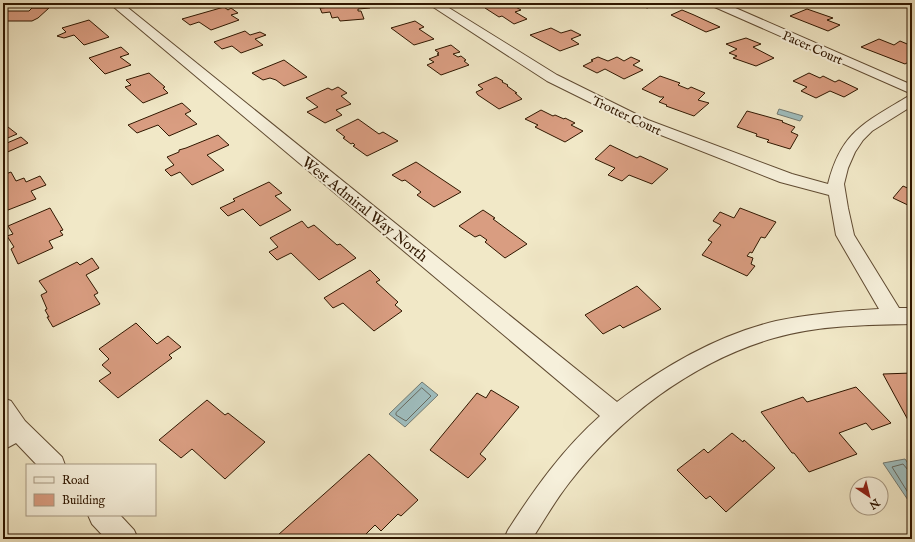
<svg xmlns="http://www.w3.org/2000/svg" width="915" height="542" viewBox="0 0 915 542" font-family="'IM FELL English',serif">
	<style>
		.water { fill: #9fbebf; stroke: #737b73 }
		.lines { fill: none; stroke-linecap: round; stroke-linejoin: round }
		.shore { stroke: #686a60; stroke-width: 1 }
		.building { fill: #d99d81; stroke: #301700 }
		.street-casing { stroke: #604b32; stroke-width: 2 }
		.street { fill: #f6f0db; fill-rule: evenodd }
		.labels { text-anchor: middle; stroke-width: 4; stroke-linejoin: round; paint-order: stroke }
		.far-street-label { font-size: 13px; fill: #301700; stroke: #f6f0db }
		.street-label { font-size: 15px; fill: #301700; stroke: #f6f0db }
	</style>
	<rect width="100%" height="100%" fill="#f1e8c7"/>
	<filter id="stains"><feTurbulence type="fractalNoise" baseFrequency=".005" numOctaves="4"/><feColorMatrix values="0 0 0 0 .2 0 0 0 0 .09 0 0 0 0 .02 0 0 0 .5 -.17"/></filter>
	<radialGradient id="worn" r=".72"><stop offset=".6" stop-color="#630" stop-opacity="0"/><stop offset="1" stop-color="#630" stop-opacity=".3"/></radialGradient>
	<!-- water -->
	<path class="water" d="M 779,109 L 803,116 L 800,121 L 777,114 Z
		M 422,382 L 438,395 L 405,427 L 389,414 Z
		M 905,459 L 912,469 L 912,506 L 883,463 Z"/>
	<g class="lines">
		<!-- shore -->
		<path class="shore" d="M 422,388 L 431,396 L 406,421 L 396,415 L 396,413 Z
			M 912,471 L 908,470 L 903,464 L 892,467 L 912,499"/>
	</g>
	<!-- building -->
	<path class="building" d="M 330,3 L 368,3 L 370,8 L 358,9 L 358,11 L 361,11 L 364,19 L 340,21 L 338,17 L 332,18 L 330,12 L 322,13 L 320,8 L 331,7 Z
		M 501,3 L 519,3 L 512,5 L 521,10 L 515,12 L 527,19 L 514,24 L 502,16 L 499,17 L 485,8 Z
		M 637,3 L 662,3 L 647,8 Z
		M 224,7 L 228,10 L 231,8 L 238,13 L 231,15 L 239,20 L 211,30 L 199,22 L 190,25 L 182,19 Z
		M 32,8 L 49,8 L 38,18 L 32,21 L 6,21 L 3,24 L 3,15 L 7,11 L 29,11 Z
		M 807,9 L 833,18 L 827,20 L 840,25 L 828,31 L 790,16 Z
		M 682,10 L 694,15 L 720,27 L 706,32 L 671,15 Z
		M 89,20 L 109,37 L 84,45 L 74,35 L 64,38 L 57,36 L 66,32 L 62,28 Z
		M 415,21 L 424,27 L 419,29 L 434,39 L 414,45 L 391,28 Z
		M 551,28 L 561,33 L 571,30 L 581,35 L 571,39 L 579,44 L 560,51 L 530,35 Z
		M 245,31 L 250,35 L 260,32 L 266,35 L 255,39 L 263,45 L 241,53 L 232,46 L 222,49 L 214,42 Z
		M 746,38 L 761,44 L 753,47 L 774,58 L 756,66 L 733,58 L 737,56 L 729,53 L 737,49 L 726,44 Z
		M 879,39 L 894,45 L 900,41 L 912,46 L 907,49 L 912,51 L 912,60 L 905,64 L 861,47 Z
		M 451,45 L 460,52 L 453,54 L 458,57 L 461,56 L 466,60 L 464,61 L 469,65 L 441,75 L 427,65 L 434,62 L 429,59 L 439,55 L 437,54 L 439,53 L 435,50 Z
		M 121,47 L 129,54 L 120,57 L 131,65 L 105,74 L 89,58 Z
		M 598,57 L 608,61 L 617,57 L 624,61 L 631,57 L 640,61 L 633,65 L 643,70 L 624,79 L 605,69 L 597,73 L 583,66 L 593,61 L 591,60 Z
		M 284,60 L 307,77 L 284,86 L 276,80 L 270,78 L 263,80 L 252,73 Z
		M 149,73 L 165,87 L 163,88 L 168,93 L 143,103 L 125,87 L 131,85 L 126,80 Z
		M 809,73 L 820,78 L 823,76 L 835,82 L 839,80 L 858,89 L 844,97 L 830,91 L 816,98 L 801,91 L 807,87 L 793,81 Z
		M 660,76 L 680,83 L 678,85 L 688,89 L 691,87 L 705,93 L 698,100 L 709,103 L 694,116 L 666,106 L 667,105 L 659,102 L 664,97 L 660,97 L 642,89 Z
		M 496,77 L 503,81 L 502,82 L 508,85 L 507,86 L 517,93 L 515,93 L 522,99 L 499,109 L 478,95 L 476,92 L 483,89 L 478,85 Z
		M 338,87 L 347,93 L 341,96 L 351,104 L 336,110 L 342,115 L 325,123 L 307,112 L 318,107 L 306,98 L 328,88 L 332,90 Z
		M 182,103 L 191,111 L 185,114 L 197,124 L 169,136 L 158,125 L 137,133 L 128,125 Z
		M 541,110 L 553,116 L 555,115 L 564,119 L 565,118 L 575,123 L 571,125 L 583,131 L 565,142 L 535,127 L 538,125 L 525,119 Z
		M 747,111 L 783,121 L 782,122 L 795,127 L 791,132 L 798,135 L 790,149 L 767,142 L 769,140 L 756,136 L 757,134 L 737,127 Z
		M 358,119 L 379,134 L 383,132 L 398,141 L 367,156 L 353,146 L 355,145 L 353,143 L 351,144 L 343,138 L 345,137 L 336,130 Z
		M 8,127 L 17,134 L 3,140 L 3,130 Z
		M 218,135 L 229,145 L 207,155 L 224,170 L 192,185 L 180,172 L 171,176 L 165,170 L 174,165 L 167,157 L 179,152 L 179,150 L 186,148 Z
		M 21,137 L 28,143 L 3,154 L 3,140 L 7,143 Z
		M 610,145 L 637,158 L 640,156 L 668,169 L 652,184 L 629,175 L 622,181 L 608,175 L 615,168 L 595,159 Z
		M 416,162 L 461,192 L 434,207 L 417,195 L 421,192 L 405,180 L 402,181 L 392,175 Z
		M 11,172 L 16,181 L 24,178 L 26,182 L 40,176 L 46,185 L 31,191 L 36,199 L 3,212 L 3,175 Z
		M 269,182 L 282,193 L 275,196 L 291,210 L 260,226 L 243,209 L 228,216 L 220,208 L 235,201 L 233,199 Z
		M 903,186 L 912,190 L 912,207 L 893,198 Z
		M 50,208 L 63,230 L 60,231 L 63,235 L 49,241 L 53,248 L 18,264 L 11,249 L 14,247 L 7,236 L 13,234 L 8,226 Z
		M 740,208 L 776,222 L 765,238 L 761,237 L 752,253 L 750,252 L 747,256 L 753,258 L 751,264 L 755,266 L 747,276 L 702,255 L 712,242 L 708,240 L 721,225 L 713,221 L 720,212 L 734,218 Z
		M 483,210 L 495,218 L 493,219 L 527,244 L 505,258 L 485,242 L 487,240 L 480,235 L 475,237 L 459,226 Z
		M 302,221 L 308,228 L 314,225 L 337,245 L 340,244 L 356,258 L 319,280 L 291,253 L 277,260 L 269,252 L 278,247 L 270,238 Z
		M 92,258 L 99,268 L 86,275 L 98,293 L 94,295 L 100,304 L 53,327 L 47,317 L 49,317 L 45,310 L 47,309 L 41,295 L 47,292 L 39,281 L 77,262 L 80,265 Z
		M 370,270 L 380,280 L 376,282 L 398,302 L 395,305 L 402,311 L 374,331 L 343,303 L 333,308 L 324,298 Z
		M 637,286 L 661,309 L 623,328 L 620,325 L 603,334 L 585,315 Z
		M 136,323 L 157,344 L 168,336 L 181,347 L 169,355 L 172,358 L 118,398 L 99,381 L 111,373 L 102,365 L 109,359 L 99,349 Z
		M 912,373 L 912,420 L 908,420 L 883,374 Z
		M 856,387 L 891,423 L 872,430 L 866,423 L 839,433 L 857,454 L 809,472 L 794,453 L 792,453 L 761,412 L 803,397 L 807,402 Z
		M 491,390 L 519,407 L 480,454 L 486,459 L 468,478 L 430,450 L 477,393 L 486,398 Z
		M 207,400 L 225,415 L 228,413 L 265,442 L 225,479 L 192,449 L 181,458 L 159,440 Z
		M 732,433 L 743,442 L 744,440 L 775,468 L 726,512 L 710,496 L 706,499 L 677,470 L 704,449 L 708,453 Z
		M 369,454 L 418,500 L 401,516 L 398,514 L 381,531 L 375,525 L 361,539 L 282,539 L 278,535 Z"/>
	<g class="lines">
		<!-- street casing -->
		<g class="street-casing">
			<path id="street" d="M 109,3 L 122,3 L 617,402 C 664,366 718,335 776,321 C 810,314 844,311 879,309 L 836,235 L 829,195 L 780,182 L 638,126 L 547,81 L 427,3 L 441,3 L 557,75 L 648,120 L 792,174 L 828,184 C 841,132 864,123 907,97 L 912,96 L 912,106 L 872,131 L 863,140 L 855,152 L 848,168 L 844,184 L 848,208 L 854,235 L 899,308 L 912,308 L 912,324 C 866,325 818,325 774,338 C 692,362 620,417 569,483 C 555,501 544,520 532,539 L 504,539 L 508,530 C 535,488 563,449 600,416 Z
				M 708,3 L 724,3 L 912,85 L 912,94 L 710,5 Z
				M 3,398 L 11,401 L 25,421 L 62,457 L 65,465 L 37,465 L 16,443 L 3,450 Z
				M 88,515 L 120,515 L 134,530 L 138,539 L 106,539 L 92,524 Z"/>
		</g>
		<!-- street -->
		<use href="#street" class="street"/>
	</g>
	<g class="labels">
		<!-- far-street labels -->
		<g class="far-street-label">
			<text transform="translate(813 47) rotate(24)" y="5">Pacer Court</text>
			<text transform="translate(627 115) rotate(25)" y="5">Trotter Court</text>
		</g>
		<!-- street labels -->
		<g class="street-label">
			<text transform="translate(365 209) rotate(39)" y="5">West Admiral Way North</text>
		</g>
	</g>
	<!-- margin -->
	<rect width="915" height="542" fill="none" stroke="#f1e8c7" stroke-width="16"/>
	<rect x="4" y="4" width="907" height="534" fill="none" stroke="#301700" stroke-width="2"/>
	<rect x="8" y="8" width="899" height="526" fill="none" stroke="#301700"/>
	<!-- legend -->
	<rect x="26" y="464" width="130" height="52" fill="#f6f0db" stroke="#a79983"/>
	<rect x="34" y="477" width="20" height="6" fill="#f6f0db" stroke="#a79983"/>
	<text x="62" y="484" font-size="12" fill="#301700">Road</text>
	<rect x="34" y="494" width="20" height="12" fill="#d99d81" stroke="#a79983"/>
	<text x="62" y="504" font-size="12" fill="#301700">Building</text>
	<!-- north arrow -->
	<g transform="translate(869 496) rotate(145)"><circle r="19" fill="#f6f0db" stroke="#a79983"/>
	<path d="M0-3L7 15L0 10L-7 15Z" fill="#8f2418"/>
	<text y="-6" font-size="11" font-weight="bold" text-anchor="middle" fill="#301700">N</text>
	</g>
	<rect width="100%" height="100%" filter="url(#stains)"/>
	<rect width="100%" height="100%" fill="url(#worn)"/>
</svg>
